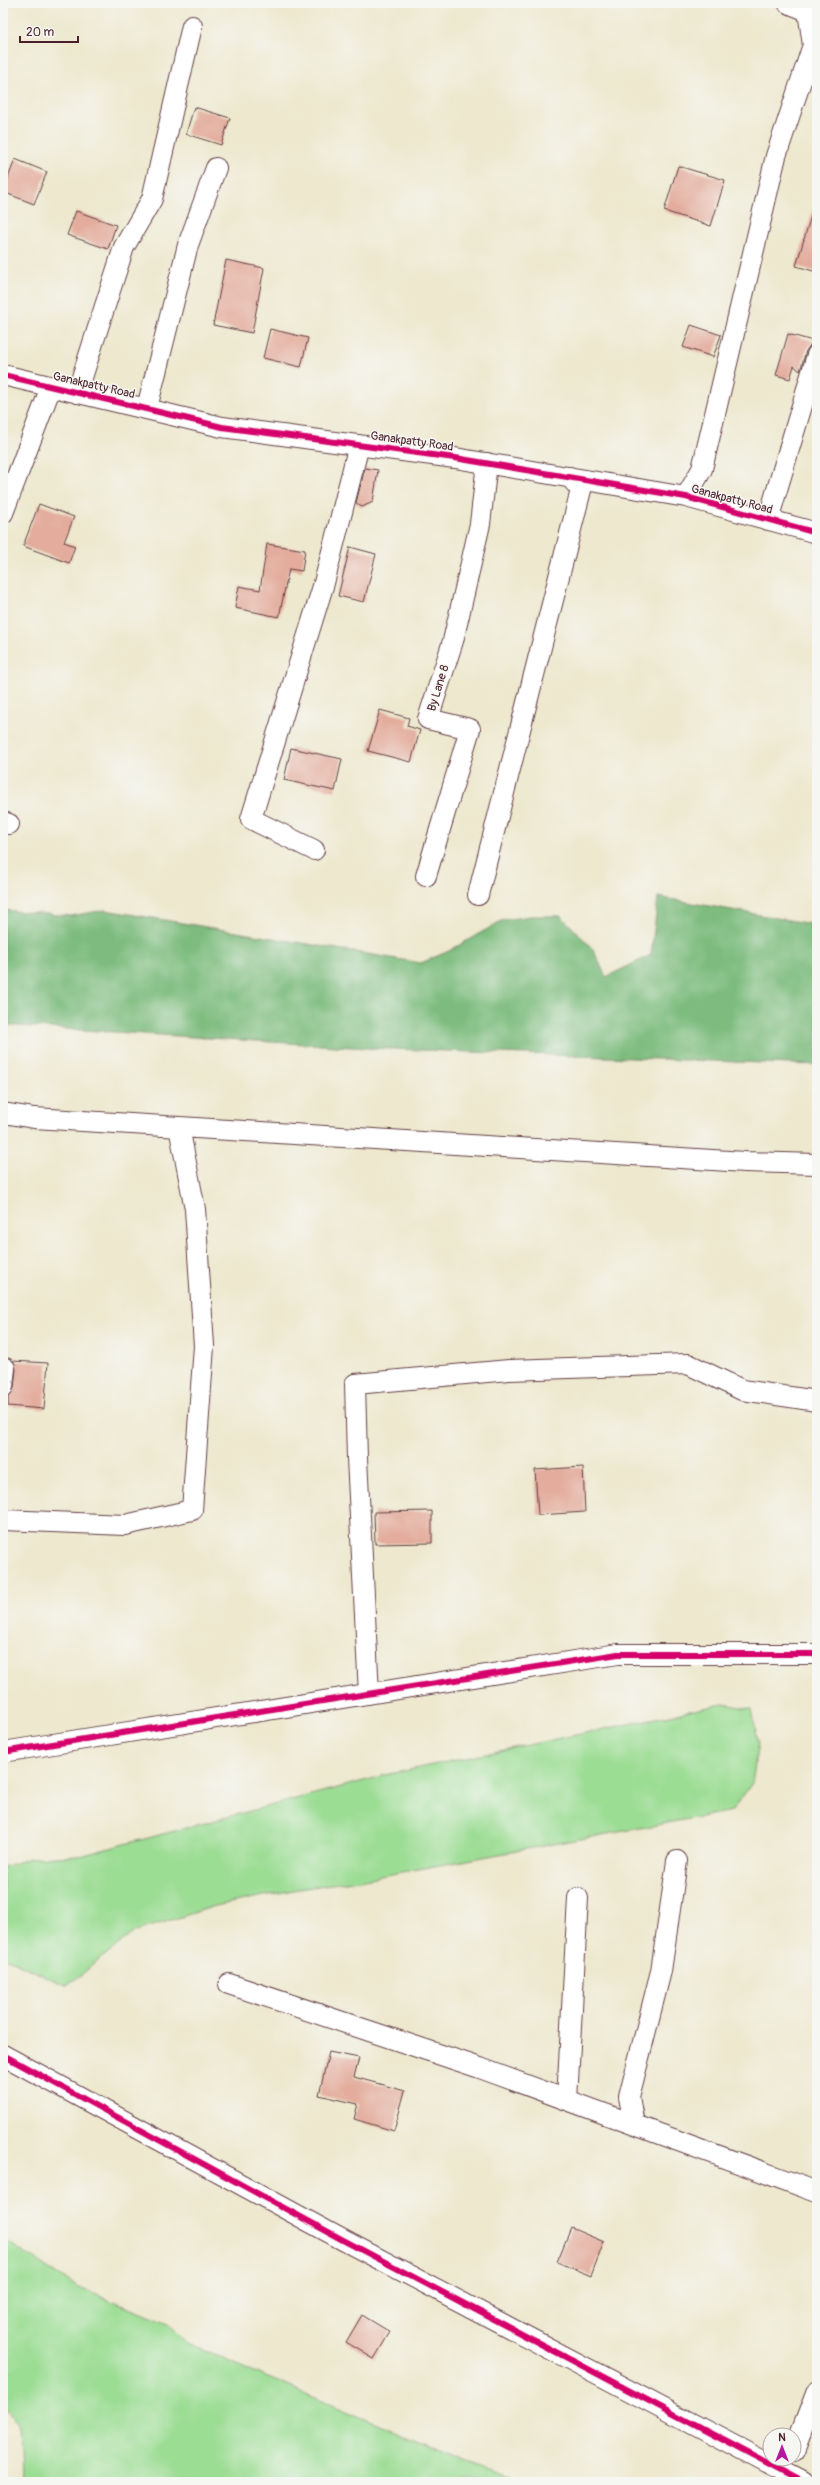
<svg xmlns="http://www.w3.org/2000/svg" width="820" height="2485" viewBox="0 0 820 2485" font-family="Pangolin,sans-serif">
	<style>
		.green { fill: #9cdd94; stroke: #737e60 }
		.forest { fill: #7dbc7e; stroke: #646e54 }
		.building { fill: #e3ac9c }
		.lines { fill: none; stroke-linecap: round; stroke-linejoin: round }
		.minor-casing { stroke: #623d43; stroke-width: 22 }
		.minor { stroke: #fff; stroke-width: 20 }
		.cycleway-casing { stroke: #f6f6f2; stroke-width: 8 }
		.cycleway { stroke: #d6006c; stroke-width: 6 }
		.labels { text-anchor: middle; stroke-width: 3; stroke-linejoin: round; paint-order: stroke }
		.street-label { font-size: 12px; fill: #4a1f2b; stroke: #f6f6f2 }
	</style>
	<rect width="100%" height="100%" fill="#f6f6f2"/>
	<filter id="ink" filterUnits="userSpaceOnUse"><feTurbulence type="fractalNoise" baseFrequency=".025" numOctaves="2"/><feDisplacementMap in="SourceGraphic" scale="8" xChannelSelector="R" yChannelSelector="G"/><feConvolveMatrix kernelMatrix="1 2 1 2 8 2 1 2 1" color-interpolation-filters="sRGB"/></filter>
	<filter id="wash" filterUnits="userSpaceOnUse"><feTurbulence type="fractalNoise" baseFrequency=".012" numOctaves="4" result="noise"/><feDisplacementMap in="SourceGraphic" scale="16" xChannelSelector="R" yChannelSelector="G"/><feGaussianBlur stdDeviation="0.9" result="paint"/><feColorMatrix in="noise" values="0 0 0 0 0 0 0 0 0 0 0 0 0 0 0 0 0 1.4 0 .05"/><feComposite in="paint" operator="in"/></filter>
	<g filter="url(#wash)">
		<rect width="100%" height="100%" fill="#ede8ce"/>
		<!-- green -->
		<path class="green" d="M 723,1704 L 752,1709 L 758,1743 L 752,1783 L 732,1811 L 359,1880 L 298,1889 L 215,1906 L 134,1932 L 67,1986 L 3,1957 L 3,1867 L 30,1858 L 80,1856 L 390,1774 Z
			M 3,2239 L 77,2287 L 168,2324 L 188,2344 L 514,2482 L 23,2482 C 22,2457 25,2422 3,2406 Z"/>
		<!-- forest -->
		<path class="forest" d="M 658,897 L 817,925 L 817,1065 L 367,1048 L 3,1025 L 3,910 L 71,916 L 105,910 L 421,963 L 449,951 L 503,920 L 530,916 L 561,916 L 593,949 L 606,977 L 651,955 Z"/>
		<g id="blocks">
			<!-- building -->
			<path class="building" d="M 194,107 L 230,118 L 221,145 L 186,134 Z
				M 15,159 L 47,172 L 34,204 L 3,192 Z
				M 678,166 L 725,180 L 711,226 L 664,211 Z
				M 813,209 L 817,209 L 817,272 L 796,266 Z
				M 76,211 L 116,225 L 108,249 L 67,235 Z
				M 226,260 L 264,268 L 252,333 L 213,325 Z
				M 691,325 L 721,335 L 713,357 L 683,347 Z
				M 270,329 L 308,338 L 301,367 L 263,358 Z
				M 788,334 L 813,341 L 806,351 L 800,371 L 794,366 L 790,379 L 776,375 Z
				M 365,468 L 378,470 L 373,502 L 362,507 L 356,503 Z
				M 39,504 L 74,517 L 64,542 L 75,546 L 69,563 L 23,546 Z
				M 267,544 L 305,550 L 302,571 L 289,569 L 279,617 L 235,608 L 239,586 L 260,590 Z
				M 350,547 L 376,554 L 364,602 L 338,596 Z
				M 380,710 L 409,718 L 407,726 L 420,730 L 411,762 L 368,751 Z
				M 291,748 L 342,759 L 335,791 L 284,780 Z
				M 13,1361 L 48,1363 L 44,1409 L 8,1406 L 8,1397 L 14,1388 L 16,1369 Z
				M 583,1467 L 585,1512 L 538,1515 L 535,1470 Z
				M 432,1511 L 432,1543 L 375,1544 L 374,1512 Z
				M 329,2052 L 359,2058 L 354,2077 L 405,2091 L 394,2131 L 354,2119 L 358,2104 L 319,2095 Z
				M 571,2228 L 604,2242 L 591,2276 L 557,2262 Z
				M 362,2315 L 390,2332 L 374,2359 L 346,2342 Z"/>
		</g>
	</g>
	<g filter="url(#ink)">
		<use href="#blocks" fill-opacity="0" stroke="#623d43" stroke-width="1"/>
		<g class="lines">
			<!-- minor casing -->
			<g class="minor-casing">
				<path id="minor" d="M 3,375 L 222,427 L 455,458 L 686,497 L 817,533
					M 77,393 L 124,247 L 152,199 L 192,26
					M 147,408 L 188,245 L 216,168
					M 686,497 L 702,469 L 776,156 L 813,45 L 808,11 L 788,3
					M 3,513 L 51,387
					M 768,520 L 817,355
					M 3,822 L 9,824
					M 314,850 L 251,819 L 324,583 L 359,445
					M 426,876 L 470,729 L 428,719 L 453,641 L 480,524 L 487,463
					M 478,895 L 581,490 L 570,477
					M 3,1113 L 34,1118 L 745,1162 L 817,1164
					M 3,1387 L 5,1368
					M 3,1520 L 125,1525 L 192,1510 L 204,1346 L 195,1209 L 179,1127
					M 369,1694 L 357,1458 L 355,1384 L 509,1370 L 688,1364 L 742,1390 L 817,1401
					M 3,1752 L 618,1654 L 817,1654
					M 229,1984 L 480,2068 L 817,2192
					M 3,2055 L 343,2240 L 803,2482
					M 567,2100 L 578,1898
					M 634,2124 L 629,2097 L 661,1971 L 677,1861
					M 794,2451 L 817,2391"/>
			</g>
			<!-- minor -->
			<use href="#minor" class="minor"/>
			<!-- cycleway casing -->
			<g class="cycleway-casing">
				<path id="cycleway" d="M 3,375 L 222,427 L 455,458 L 686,497 L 817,533
					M 3,1752 L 618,1654 L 817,1654
					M 3,2055 L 343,2240 L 803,2482"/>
			</g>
			<!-- cycleway -->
			<use href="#cycleway" class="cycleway"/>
		</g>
	</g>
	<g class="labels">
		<!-- street labels -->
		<g class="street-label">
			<text transform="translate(94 385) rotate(13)" y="4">Ganakpatty Road</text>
			<text transform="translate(412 441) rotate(8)" y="4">Ganakpatty Road</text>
			<text transform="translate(732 499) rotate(15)" y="4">Ganakpatty Road</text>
			<text transform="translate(438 688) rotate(-73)" y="4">By Lane 8</text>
		</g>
	</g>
	<!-- margin -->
	<rect width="820" height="2485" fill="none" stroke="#f6f6f2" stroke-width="16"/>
	<!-- north arrow -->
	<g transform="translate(782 2447)"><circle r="19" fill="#f6f6f2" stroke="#b1a0a2"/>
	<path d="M0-3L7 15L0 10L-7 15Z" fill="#b5179e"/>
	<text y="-6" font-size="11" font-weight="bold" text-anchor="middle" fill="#4a1f2b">N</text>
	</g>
	<!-- scale -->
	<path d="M20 36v6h58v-6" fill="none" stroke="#4a1f2b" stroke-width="2"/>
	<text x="26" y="36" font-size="12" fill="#4a1f2b" stroke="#f6f6f2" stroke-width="3" paint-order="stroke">20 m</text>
</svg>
